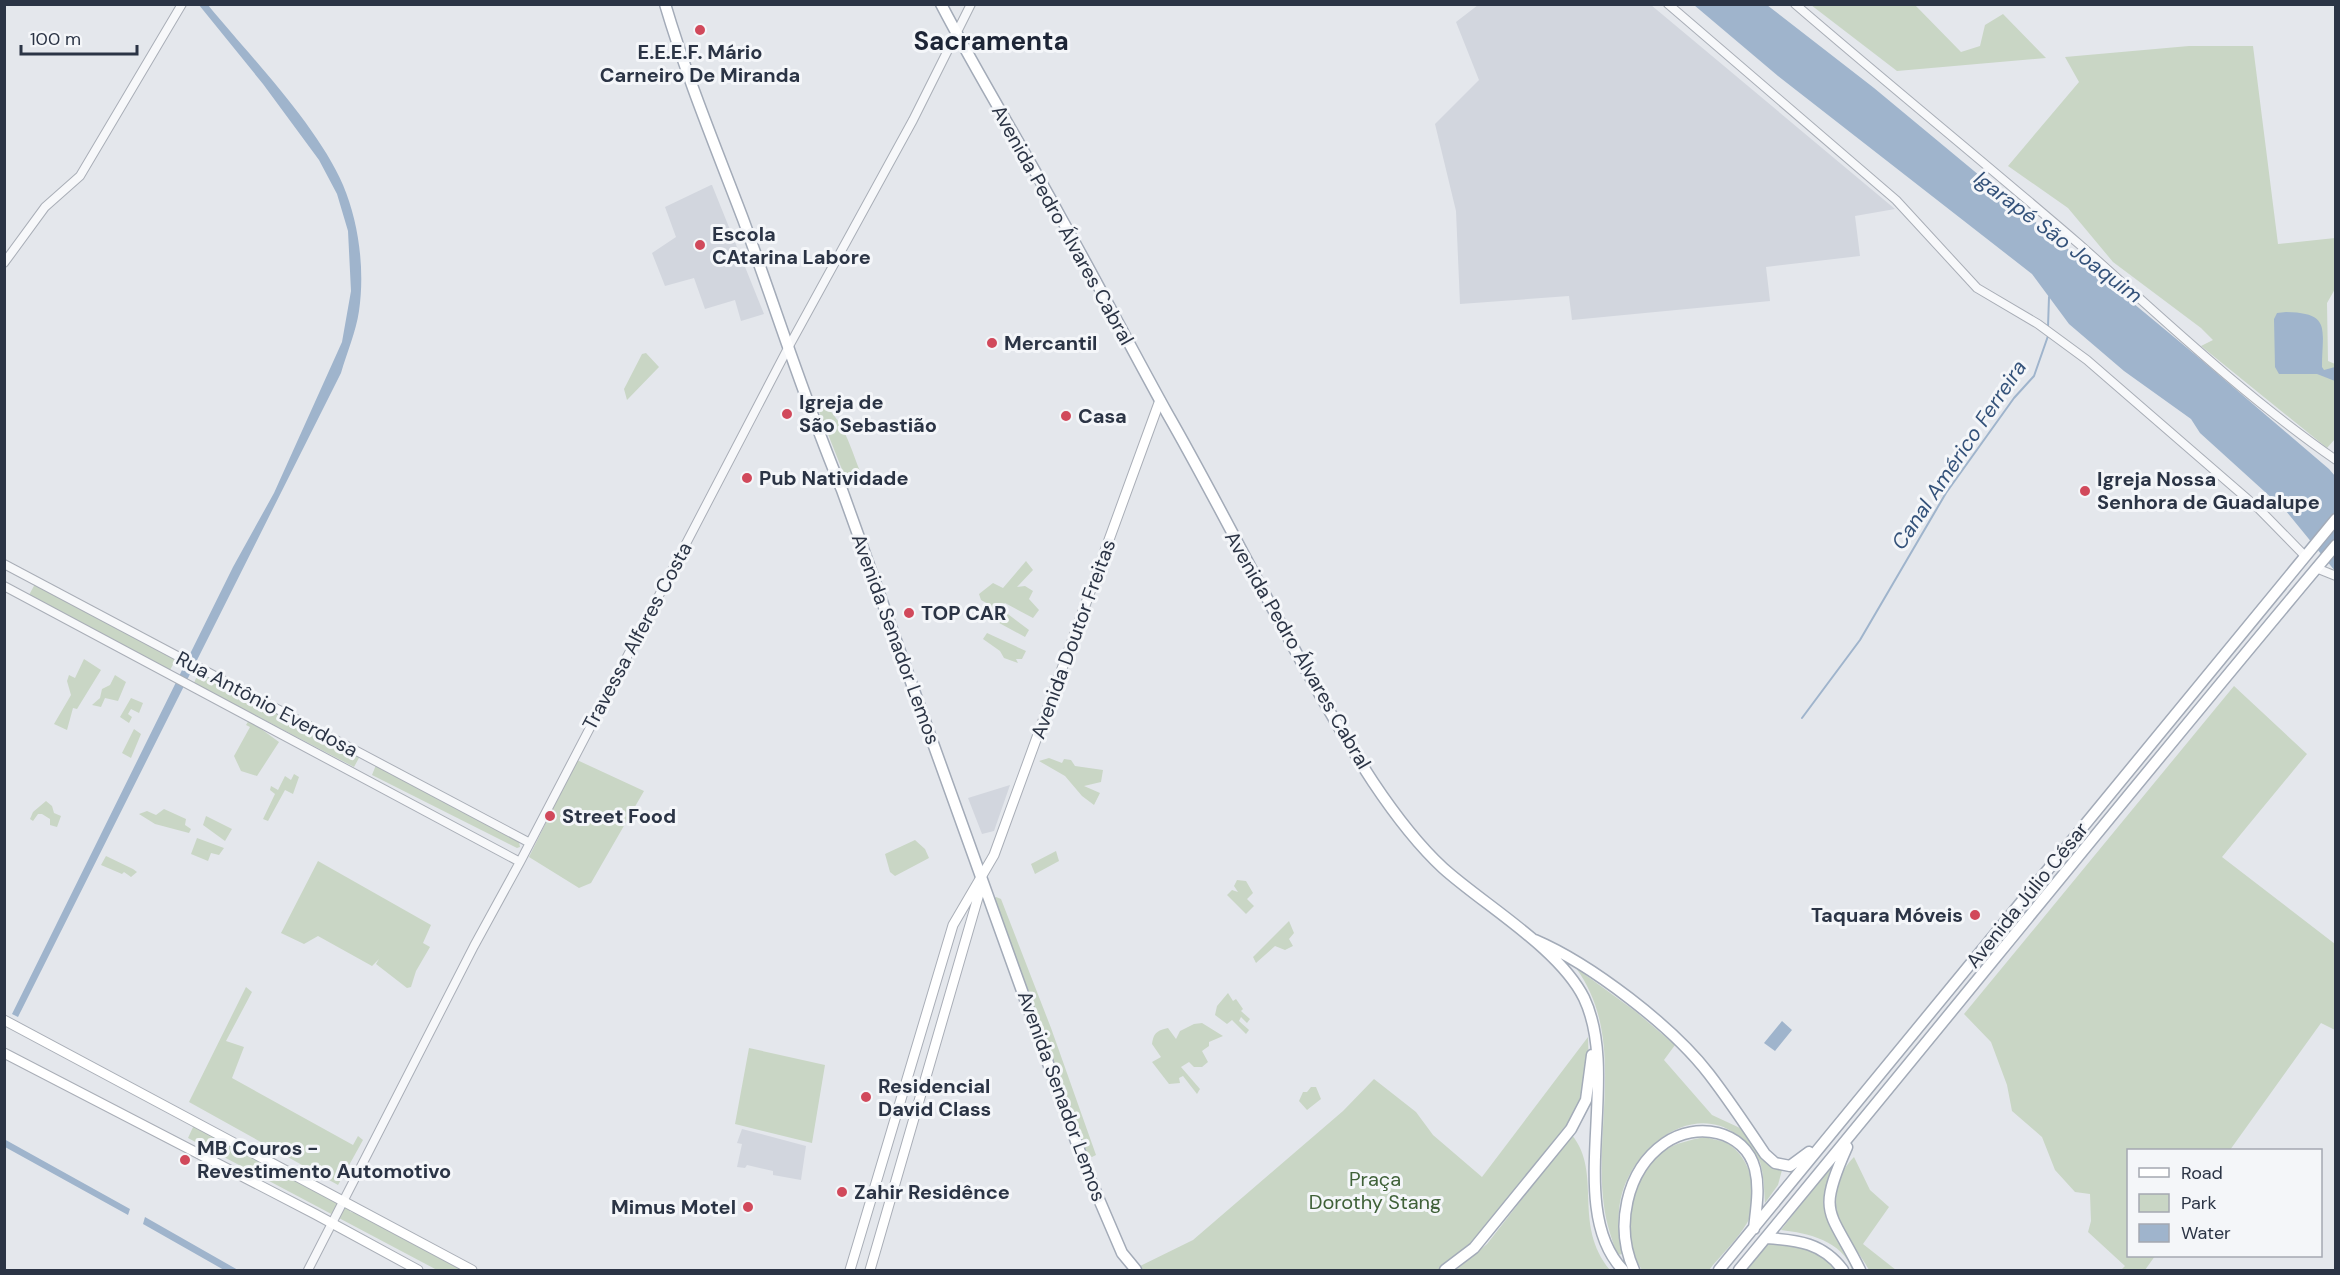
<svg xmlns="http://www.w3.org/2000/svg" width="2340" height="1275" viewBox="0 0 2340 1275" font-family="'DM Sans',sans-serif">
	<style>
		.built { fill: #d2d6de }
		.green { fill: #c9d6c5 }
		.water { fill: #9fb4cc }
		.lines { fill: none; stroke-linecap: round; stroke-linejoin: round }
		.stream { stroke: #9fb4cc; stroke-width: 2 }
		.tertiary-casing { stroke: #a9aeb7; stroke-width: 10 }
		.secondary-casing { stroke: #a9aeb7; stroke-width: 11 }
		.primary-casing { stroke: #a3abb8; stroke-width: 13 }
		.tertiary { stroke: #f7f8fa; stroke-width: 8 }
		.secondary { stroke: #fff; stroke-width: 9 }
		.primary { stroke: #fff; stroke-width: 10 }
		.poi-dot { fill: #d1495b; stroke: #f4f6f9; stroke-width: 2 }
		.labels { text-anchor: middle; stroke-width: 6; stroke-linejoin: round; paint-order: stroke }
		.poi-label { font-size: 20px; font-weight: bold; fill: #2b3445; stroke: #f4f6f9; text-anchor: start }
		.street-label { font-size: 20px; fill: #2b3445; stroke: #f4f6f9 }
		.park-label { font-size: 20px; fill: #3f6138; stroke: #f4f6f9 }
		.water-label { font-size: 21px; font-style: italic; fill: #34527a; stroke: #f4f6f9 }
		.district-label { font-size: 26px; font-weight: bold; fill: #1d2536; stroke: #f4f6f9 }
	</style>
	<rect width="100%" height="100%" fill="#e4e7ec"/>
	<!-- built -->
	<path class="built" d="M 1478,5 L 1651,5 L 1895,209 L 1855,216 L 1860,256 L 1766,267 L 1770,301 L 1572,320 L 1569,296 L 1460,304 L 1456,211 L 1435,124 L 1479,80 L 1456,22 Z
		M 711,185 L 712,185 L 764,314 L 741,321 L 735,300 L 705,309 L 694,278 L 665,286 L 652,253 L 676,237 L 665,207 Z
		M 1010,785 L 994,831 L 982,834 L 968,798 Z
		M 742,1129 L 806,1146 L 801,1180 L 773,1175 L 773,1171 L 747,1165 L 745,1168 L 737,1167 L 742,1144 L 737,1143 Z"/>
	<!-- green -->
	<path class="green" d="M 1811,5 L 1915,5 L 1961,52 L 1980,46 L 1985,25 L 2003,14 L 2046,58 L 1897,71 Z
		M 2189,46 L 2253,46 L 2278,244 L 2335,238 L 2335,289 L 2327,303 L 2328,361 L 2335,364 L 2335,439 L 2327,448 L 2201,346 L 2213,340 L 2201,328 L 2113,262 L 2068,208 L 2008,166 L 2079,82 L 2065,57 Z
		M 646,353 L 659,367 L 627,400 L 624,389 L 642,354 Z
		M 814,399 C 842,413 849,444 860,471 L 845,477 Z
		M 1026,561 L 1033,570 L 1017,587 L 1025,586 L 1033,591 L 1029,599 L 1039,610 L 1033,618 L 1005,603 L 1000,608 L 1029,630 L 1025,637 L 990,618 L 990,605 L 981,600 L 979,594 L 993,583 L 1003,588 Z
		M 35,584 L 176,659 L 170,670 L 29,595 Z
		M 987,633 L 1026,651 L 1022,659 L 1016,659 L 1018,663 L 1004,658 L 1000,651 L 983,639 Z
		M 84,659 L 101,670 L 77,709 L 73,708 L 67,730 L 54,724 L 71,695 L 67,681 L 69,675 L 75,678 Z
		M 199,671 L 360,756 L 354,767 L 194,683 Z
		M 115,675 L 126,682 L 118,701 L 105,698 L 101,707 L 92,705 L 100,698 L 102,689 L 110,685 Z
		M 2234,686 L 2307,754 L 2222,857 L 2335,944 L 2335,1030 L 2321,1023 L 2230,1150 L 2128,1150 L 2128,1256 L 2155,1256 L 2145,1270 L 2121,1270 L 2125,1266 L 2088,1232 L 2091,1221 L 2090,1194 L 2075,1192 L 2055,1170 L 2042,1137 L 2012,1111 L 2007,1085 L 1991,1042 L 1964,1014 Z
		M 131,698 L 143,703 L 139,713 L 131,709 L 128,714 L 132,717 L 129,723 L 120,717 Z
		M 249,720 L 279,742 L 257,776 L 241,771 L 234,756 L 250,727 L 246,725 Z
		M 134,729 L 141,734 L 131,758 L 122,753 Z
		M 1049,758 L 1062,763 L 1064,759 L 1071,760 L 1075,766 L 1103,770 L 1101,782 L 1084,786 L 1100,793 L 1094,805 L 1082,796 L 1065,776 L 1039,761 Z
		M 577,760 L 644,791 L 591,883 L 579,888 L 529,857 Z
		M 376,765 L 519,842 L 520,847 L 517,848 L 372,775 Z
		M 294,774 L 299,777 L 293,794 L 285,790 L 268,821 L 263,819 L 275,794 L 270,790 L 271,786 L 278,790 L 285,776 L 291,780 Z
		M 46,801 L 52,806 L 54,813 L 61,816 L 57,827 L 50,825 L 50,819 L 42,814 L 38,814 L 33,821 L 30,819 L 33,812 Z
		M 164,809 L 186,819 L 185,825 L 191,829 L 189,833 L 155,824 L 139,814 L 147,811 L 156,815 Z
		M 206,816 L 232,829 L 225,841 L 203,825 Z
		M 197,838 L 224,848 L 219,855 L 211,853 L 208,861 L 191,854 Z
		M 915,840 L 925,849 L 929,858 L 895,876 L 890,872 L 885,854 Z
		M 1056,851 L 1059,861 L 1035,874 L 1031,864 Z
		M 106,856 L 133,869 L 137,872 L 131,877 L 124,872 L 122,874 L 101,865 Z
		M 318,861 L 431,925 L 423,943 L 430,947 L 416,971 L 411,987 L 407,988 L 376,964 L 379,959 L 372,966 L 318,936 L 304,944 L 281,933 Z
		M 1237,880 L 1246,881 L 1253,893 L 1247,899 L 1254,906 L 1246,914 L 1227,895 L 1232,890 L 1238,892 L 1234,886 Z
		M 996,897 L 1001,899 L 1051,1028 L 1096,1155 L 1092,1157 L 1083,1151 L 993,899 Z
		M 1289,921 L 1294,933 L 1289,939 L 1293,946 L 1285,950 L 1275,946 L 1256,963 L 1253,957 Z
		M 1576,968 L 1635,1011 L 1675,1045 L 1664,1060 L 1712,1115 L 1740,1128 L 1772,1166 L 1782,1170 L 1778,1185 L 1765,1203 C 1764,1189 1764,1175 1760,1162 C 1755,1150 1746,1141 1736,1134 C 1696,1105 1646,1139 1628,1178 C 1616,1201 1617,1229 1623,1254 L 1617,1255 C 1612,1239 1606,1223 1604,1206 C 1593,1127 1627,1038 1576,968 Z
		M 246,987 L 252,992 L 226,1041 L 244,1047 L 232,1078 L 353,1145 L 358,1136 L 363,1140 L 338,1185 L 189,1102 Z
		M 1228,993 L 1233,1001 L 1236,999 L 1243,1009 L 1241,1011 L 1250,1019 L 1247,1023 L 1241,1017 L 1239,1021 L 1249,1030 L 1246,1034 L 1232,1020 L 1227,1024 L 1215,1015 L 1217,1006 Z
		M 1202,1023 L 1223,1036 L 1209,1042 L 1209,1046 L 1202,1051 L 1208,1062 L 1202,1067 L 1194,1067 L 1189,1062 L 1181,1067 L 1200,1089 L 1197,1094 L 1183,1076 L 1179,1078 L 1180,1083 L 1169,1084 L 1152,1062 L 1161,1057 L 1152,1044 C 1154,1032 1157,1031 1168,1028 L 1176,1039 L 1180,1031 L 1194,1024 Z
		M 1588,1037 L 1589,1074 L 1578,1115 L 1455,1264 L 1439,1270 L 1134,1269 L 1193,1240 L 1343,1111 L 1374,1079 L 1416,1112 L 1433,1135 L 1482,1177 Z
		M 749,1048 L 825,1065 L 812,1143 L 735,1124 Z
		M 1311,1087 L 1316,1087 L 1321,1099 L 1307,1110 L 1299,1101 L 1303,1092 L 1307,1092 Z
		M 194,1125 L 351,1210 L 350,1212 L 358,1213 L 462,1270 L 437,1270 L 188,1138 Z
		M 1572,1135 C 1603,1174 1572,1224 1610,1270 L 1456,1270 L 1487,1244 Z
		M 1704,1137 C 1711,1139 1720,1140 1727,1143 C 1751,1157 1762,1198 1747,1223 C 1737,1240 1721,1255 1709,1270 L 1642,1270 C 1618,1235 1628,1175 1664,1151 C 1675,1143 1691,1140 1704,1137 Z
		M 1854,1157 L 1870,1190 L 1889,1207 L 1863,1244 L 1896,1270 L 1869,1270 C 1861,1255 1846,1238 1840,1222 C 1831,1201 1838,1172 1854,1157 Z
		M 1832,1165 C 1814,1215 1834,1228 1856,1270 L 1852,1270 C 1843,1241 1808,1233 1781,1230 Z
		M 1770,1242 C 1795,1246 1824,1246 1837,1270 L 1746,1270 Z"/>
	<!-- water -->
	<path class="water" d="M 199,5 L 208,5 C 249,55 318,126 343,185 C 359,223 365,270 359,311 C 356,332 347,352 341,373 L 18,1017 L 12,1014 L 233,567 L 274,493 L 342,342 L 351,291 L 348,231 L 337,194 L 319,160 L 263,84 Z
		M 1694,5 L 1767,5 L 1874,88 L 2198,357 L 2329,469 L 2335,476 L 2335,571 L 2286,511 L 2200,433 L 2191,419 L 2124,371 L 2069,324 L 2032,274 L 1778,76 Z
		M 2286,312 C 2332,313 2322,329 2322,367 L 2324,370 L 2335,367 L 2335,381 L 2317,374 L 2279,374 L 2275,367 L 2274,319 L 2277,313 Z
		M 1782,1021 L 1792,1030 L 1775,1051 L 1764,1043 Z
		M 4,1139 L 130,1209 L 128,1215 L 5,1147 Z
		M 145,1217 L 238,1270 L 224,1270 L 143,1224 Z"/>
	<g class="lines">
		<!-- stream -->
		<path class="stream" d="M 2048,327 L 2049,297
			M 1802,718 L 1860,640 L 1946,493 L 2014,398 L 2034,376 L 2048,336"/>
		<!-- tertiary casing -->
		<g class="tertiary-casing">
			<path id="tertiary" d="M 1668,4 L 1896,200 L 1977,288 L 2038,324 L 2087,360 L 2259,509 L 2305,556
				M 1795,4 C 1889,85 1985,163 2079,244 C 2162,318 2244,396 2336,460
				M 4,263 L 45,207 L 80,176 L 182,4
				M 4,564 L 530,843
				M 2316,568 L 2336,576
				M 4,586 L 520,862
				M 308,1270 L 474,946 L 520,862 L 788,348 L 913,120 L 971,4"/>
		</g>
		<!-- secondary casing -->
		<g class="secondary-casing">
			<path id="secondary" d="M 4,1020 L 472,1270
				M 4,1053 L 315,1214 L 418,1270
				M 850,1270 L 953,925 L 994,855 L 1160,400
				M 870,1270 L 981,887"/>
		</g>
		<!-- primary casing -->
		<g class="primary-casing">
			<path id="primary" d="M 665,4 C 687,78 716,148 743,219 C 776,309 805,402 842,490 L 1086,1169 L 1122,1253 L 1136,1270
				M 941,4 C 979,77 1022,146 1061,218 C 1097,282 1131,348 1167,413 C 1237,535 1296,664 1373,782 C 1393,812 1416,843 1443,868 C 1484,905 1559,948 1584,998 C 1622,1078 1564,1208 1623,1270
				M 1535,940 C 1591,964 1672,1026 1709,1074 C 1729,1100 1747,1127 1765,1154 L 1775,1163 L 1790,1166 L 1809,1152
				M 1847,1147 C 1816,1216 1830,1209 1860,1270
				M 1766,1238 C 1798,1240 1823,1243 1843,1270
				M 1445,1270 L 1474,1248 L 1571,1129 L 1586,1100 L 1592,1055
				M 1634,1270 C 1615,1228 1625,1171 1665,1143 C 1696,1121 1745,1130 1755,1169 C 1760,1189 1756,1209 1754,1229
				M 1719,1270 L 2336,519
				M 1739,1270 C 1939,1029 2134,785 2336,545"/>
		</g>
		<!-- tertiary -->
		<use href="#tertiary" class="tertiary"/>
		<!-- secondary -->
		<use href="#secondary" class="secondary"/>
		<!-- primary -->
		<use href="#primary" class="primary"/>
	</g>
	<!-- markers -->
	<g class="poi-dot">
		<circle cx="700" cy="30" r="6"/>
		<circle cx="700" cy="245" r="6"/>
		<circle cx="992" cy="343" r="6"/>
		<circle cx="787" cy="414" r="6"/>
		<circle cx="1066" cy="416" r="6"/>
		<circle cx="747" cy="478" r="6"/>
		<circle cx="2085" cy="491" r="6"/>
		<circle cx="909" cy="613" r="6"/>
		<circle cx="550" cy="816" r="6"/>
		<circle cx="1975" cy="915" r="6"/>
		<circle cx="866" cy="1097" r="6"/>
		<circle cx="185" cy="1160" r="6"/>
		<circle cx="842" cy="1192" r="6"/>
		<circle cx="748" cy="1207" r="6"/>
	</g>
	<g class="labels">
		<!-- poi labels -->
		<g class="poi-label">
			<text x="700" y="59" text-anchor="middle">E.E.E.F. Mário<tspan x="700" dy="23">Carneiro De Miranda</tspan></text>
			<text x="712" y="241">Escola<tspan x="712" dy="23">CAtarina Labore</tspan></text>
			<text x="1004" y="350">Mercantil</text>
			<text x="799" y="409">Igreja de<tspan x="799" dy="23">São Sebastião</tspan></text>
			<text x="1078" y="423">Casa</text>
			<text x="759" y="485">Pub Natividade</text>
			<text x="2097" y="486">Igreja Nossa<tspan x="2097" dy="23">Senhora de Guadalupe</tspan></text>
			<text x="921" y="620">TOP CAR</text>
			<text x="562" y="823">Street Food</text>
			<text x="1963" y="922" text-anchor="end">Taquara Móveis</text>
			<text x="878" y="1093">Residencial<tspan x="878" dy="23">David Class</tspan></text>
			<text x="197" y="1155">MB Couros -<tspan x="197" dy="23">Revestimento Automotivo</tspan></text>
			<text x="854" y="1199">Zahir Residênce</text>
			<text x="736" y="1214" text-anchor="end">Mimus Motel</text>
		</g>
		<!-- street labels -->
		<g class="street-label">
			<text transform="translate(1063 225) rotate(61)" y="7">Avenida Pedro Álvares Cabral</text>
			<text transform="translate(637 636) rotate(-62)" y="7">Travessa Alferes Costa</text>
			<text transform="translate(896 639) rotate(70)" y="7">Avenida Senador Lemos</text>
			<text transform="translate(1073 639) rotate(-70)" y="7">Avenida Doutor Freitas</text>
			<text transform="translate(1298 650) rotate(60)" y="7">Avenida Pedro Álvares Cabral</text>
			<text transform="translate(267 704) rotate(28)" y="7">Rua Antônio Everdosa</text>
			<text transform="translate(2027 895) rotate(-51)" y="7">Avenida Júlio César</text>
			<text transform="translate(1062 1096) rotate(70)" y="7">Avenida Senador Lemos</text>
		</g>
		<!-- park labels -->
		<g class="park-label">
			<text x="1375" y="1186">Praça<tspan x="1375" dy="23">Dorothy Stang</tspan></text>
		</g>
		<!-- water labels -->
		<g class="water-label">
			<text transform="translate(2058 237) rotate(37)" y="7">Igarapé São Joaquim</text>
			<text transform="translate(1959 455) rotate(-56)" y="7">Canal Américo Ferreira</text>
		</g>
		<!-- district labels -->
		<g class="district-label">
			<text x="991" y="50">Sacramenta</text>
		</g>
	</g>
	<!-- border -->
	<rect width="2340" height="1275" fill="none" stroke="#2b3445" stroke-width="12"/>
	<!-- legend -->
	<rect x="2127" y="1149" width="195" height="108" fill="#f4f6f9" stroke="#a4a8b1" stroke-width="1.5"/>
	<rect x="2139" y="1168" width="30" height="9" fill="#ffffff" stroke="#a4a8b1" stroke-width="1.5"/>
	<text x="2181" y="1179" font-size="18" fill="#2b3445">Road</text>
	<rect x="2139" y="1194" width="30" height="18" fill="#c9d6c5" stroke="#a4a8b1" stroke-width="1.5"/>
	<text x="2181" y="1209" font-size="18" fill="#2b3445">Park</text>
	<rect x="2139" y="1224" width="30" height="18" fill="#9fb4cc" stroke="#a4a8b1" stroke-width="1.5"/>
	<text x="2181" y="1239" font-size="18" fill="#2b3445">Water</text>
	<!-- scale -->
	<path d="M21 45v9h116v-9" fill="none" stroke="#2b3445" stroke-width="3"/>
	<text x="30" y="45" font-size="18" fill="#2b3445" stroke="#f4f6f9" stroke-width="4.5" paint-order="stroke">100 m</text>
</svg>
